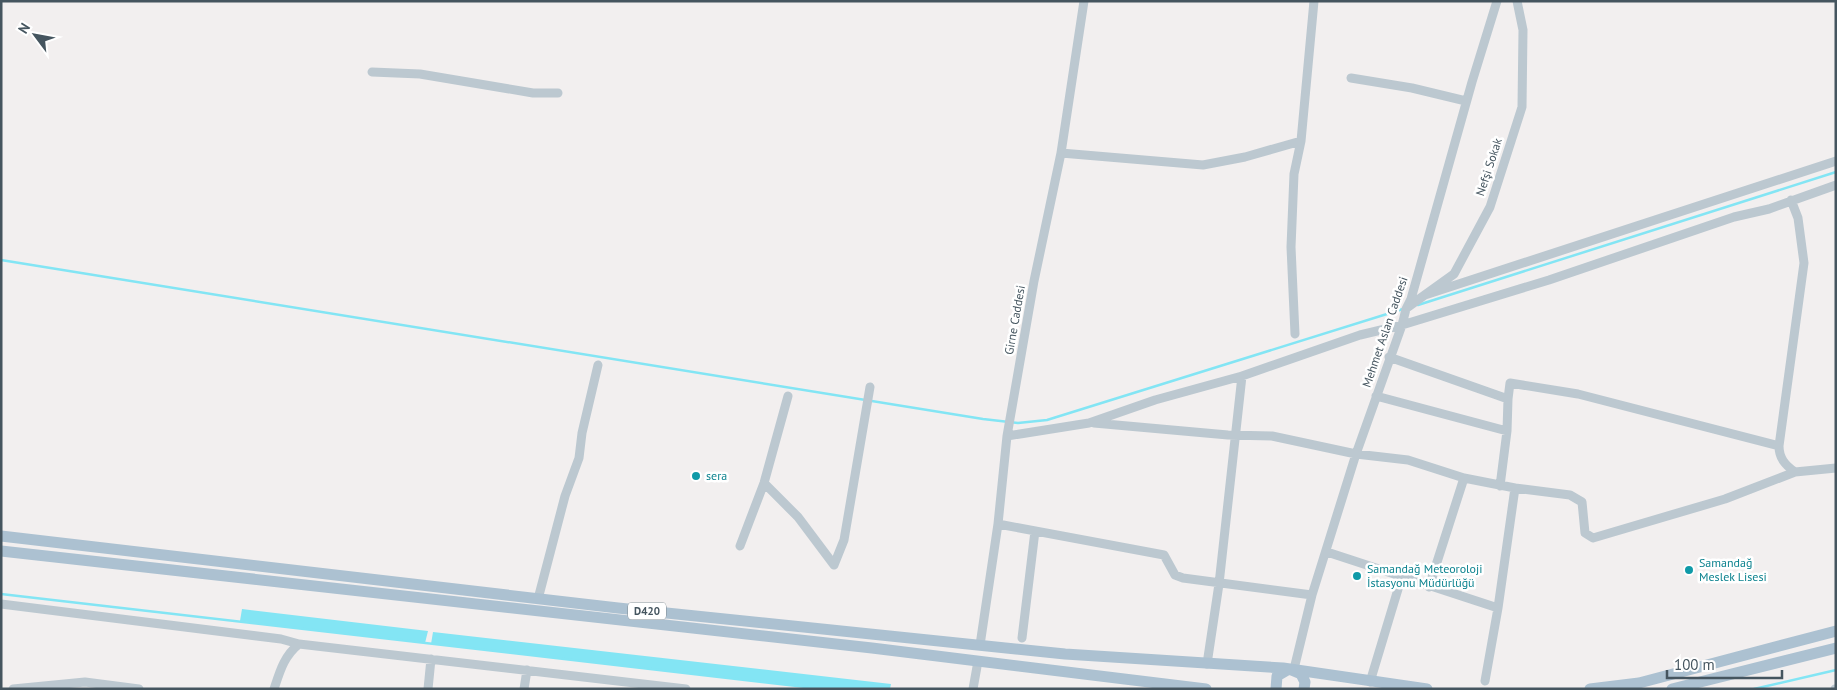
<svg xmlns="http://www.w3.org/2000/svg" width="1837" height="690" viewBox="0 0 1837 690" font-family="'PT Sans',sans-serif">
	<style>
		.water { fill: #83e5f4 }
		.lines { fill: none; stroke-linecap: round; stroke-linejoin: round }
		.stream { stroke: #83e5f4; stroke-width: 2.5 }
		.minor { stroke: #bcc8d0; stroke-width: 9 }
		.major { stroke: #acc1d1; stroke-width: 11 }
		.culture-dot { fill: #0f9aa8; stroke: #fff; stroke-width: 2 }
		.labels { text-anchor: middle; stroke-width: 5; stroke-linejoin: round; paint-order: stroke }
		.shield { fill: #fff; stroke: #7d888f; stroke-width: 1 }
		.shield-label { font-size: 11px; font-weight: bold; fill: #45555f }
		.street-label { font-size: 12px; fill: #45555f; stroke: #fff }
		.culture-label { font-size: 12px; fill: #0d838f; stroke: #fff; text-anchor: start }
	</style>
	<rect width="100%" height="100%" fill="#f2efef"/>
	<!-- water -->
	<path class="water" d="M 242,609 L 428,631 L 425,643 L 240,621 Z
		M 433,632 L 891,684 L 890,689 L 828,689 L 431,644 Z"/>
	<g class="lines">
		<!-- stream -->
		<path class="stream" d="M 1,260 L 983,419 L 1018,423 L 1047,420 L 1403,309
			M 1418,305 L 1836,172
			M 1,594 L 823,689
			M 1754,689 L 1836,670"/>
		<!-- minor -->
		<path class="minor" d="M 372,72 L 420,74 L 533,93 L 558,93
			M 1351,78 L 1412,88 L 1466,101
			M 1061,153 L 1203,165 L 1245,157 L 1301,141
			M 1425,295 L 1836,161
			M 1408,307 L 1454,274 L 1490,207 L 1522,107 L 1523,30 L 1517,1
			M 1295,334 L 1291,247 L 1294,174 L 1301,141 L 1314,1
			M 1389,357 L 1508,399 L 1507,431 L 1500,486
			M 1376,396 L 1507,431
			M 1508,399 L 1510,383 L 1578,394 L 1779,446 C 1779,458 1785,465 1795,472 L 1725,499 L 1593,538 L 1585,533 L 1582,502 L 1570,495 L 1515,488
			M 1094,423 L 1228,435 L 1272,436 L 1356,454 L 1408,460 L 1464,478 L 1429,587
			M 1007,436 L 1089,423 L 1155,400 L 1242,376 L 1360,335 L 1402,325 L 1549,280 L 1734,217 L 1769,209 L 1836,185
			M 1779,446 L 1804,263 L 1798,218 L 1791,200
			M 1795,472 L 1836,468
			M 1464,478 L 1515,488 L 1498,608
			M 764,483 L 798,517 L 834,565
			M 998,524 L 1164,555 L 1175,575 L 1183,578 L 1312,595
			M 740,546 L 764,483 L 788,396
			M 1327,552 L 1498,608 L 1485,681
			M 834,565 L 844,540 L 870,387
			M 538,599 L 565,496 L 579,458 L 582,433 L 598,365
			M 1,604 L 281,639 L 299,644
			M 1022,638 L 1035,531
			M 980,645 L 998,524 L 1007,436 L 1034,281 L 1061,153 L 1084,1
			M 1207,664 L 1219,584 L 1242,376
			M 1294,669 L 1312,595 L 1356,454 L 1402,325 L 1406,309 L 1411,299 L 1472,82 L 1497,1
			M 1370,682 L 1402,576
			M 13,689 L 85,682 L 139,689
			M 274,689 C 280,671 284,656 299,644 L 686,689
			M 428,689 L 431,659
			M 524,689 L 527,670
			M 973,689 L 978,661
			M 1835,689 L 1836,689"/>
		<!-- major -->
		<path class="major" d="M 1,536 L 618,608 L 1065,654 L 1283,668 L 1427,689
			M 1,551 L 872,648 L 1206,689
			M 1276,689 L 1277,676 L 1289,669 L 1301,674 L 1305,682 L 1304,689
			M 1590,689 L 1639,683 L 1836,631
			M 1672,689 L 1836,648"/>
	</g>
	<!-- markers -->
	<g class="culture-dot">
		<circle cx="696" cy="476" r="5"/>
		<circle cx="1689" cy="570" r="5"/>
		<circle cx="1357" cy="576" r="5"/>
	</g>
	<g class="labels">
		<!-- shield labels -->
		<rect class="shield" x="628" y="602.5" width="38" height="17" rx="4"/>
		<g class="shield-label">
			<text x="647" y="615">D420</text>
		</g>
		<!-- street labels -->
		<g class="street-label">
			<text transform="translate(1489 167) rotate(-72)" y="4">Nefşi Sokak</text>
			<text transform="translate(1015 320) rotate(-80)" y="4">Girne Caddesi</text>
			<text transform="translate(1385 332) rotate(-71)" y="4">Mehmet Aslan Caddesi</text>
		</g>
		<!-- culture labels -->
		<g class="culture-label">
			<text x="706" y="480">sera</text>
			<text x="1699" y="567">Samandağ<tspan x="1699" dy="14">Meslek Lisesi</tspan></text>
			<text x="1367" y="573">Samandağ Meteoroloji<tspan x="1367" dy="14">İstasyonu Müdürlüğü</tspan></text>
		</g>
	</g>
	<!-- border -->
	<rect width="1837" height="690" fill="none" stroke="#45555f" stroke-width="5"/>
	<!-- north arrow -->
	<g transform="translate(35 35) rotate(302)" stroke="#ffffff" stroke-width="4" paint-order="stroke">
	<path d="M0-4L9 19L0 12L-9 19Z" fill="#45555f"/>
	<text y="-8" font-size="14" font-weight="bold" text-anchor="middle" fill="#45555f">N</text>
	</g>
	<!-- scale -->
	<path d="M1667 670v8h115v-8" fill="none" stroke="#45555f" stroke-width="2.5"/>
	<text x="1674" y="670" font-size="15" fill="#45555f" stroke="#ffffff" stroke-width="4" paint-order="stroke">100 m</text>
</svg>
